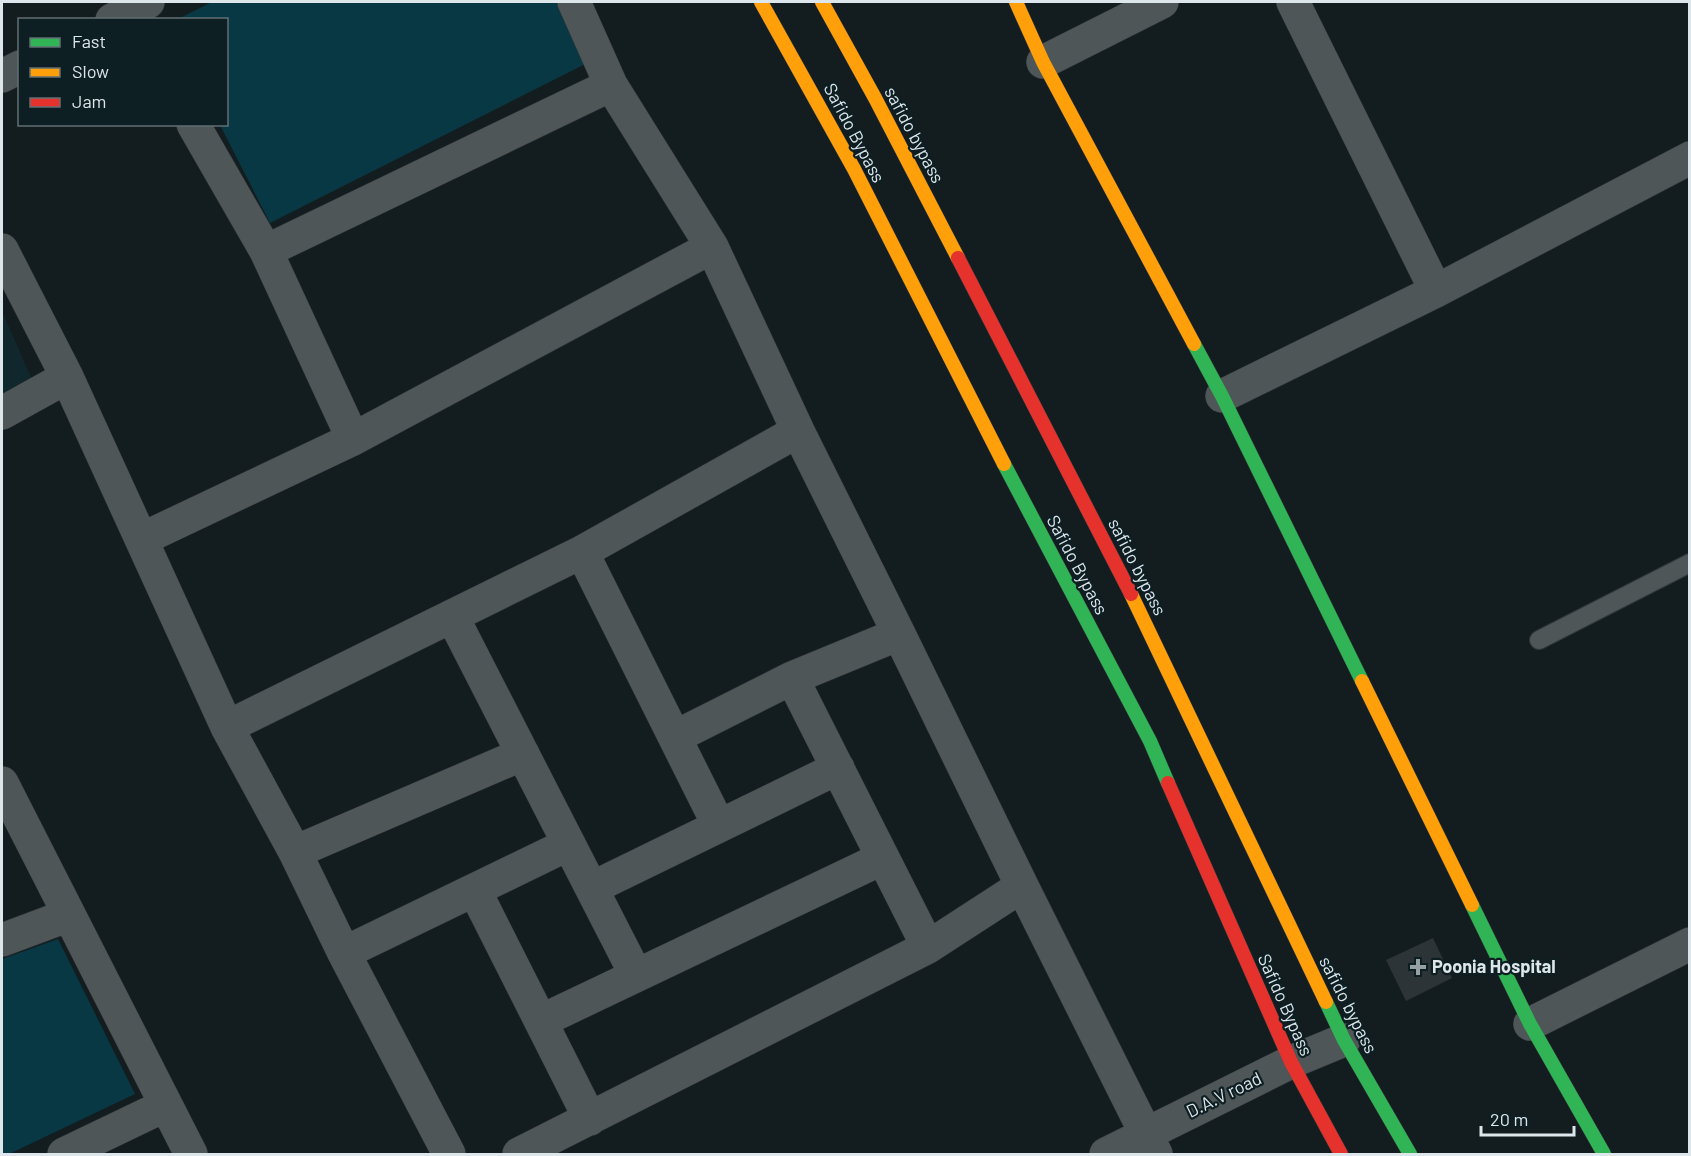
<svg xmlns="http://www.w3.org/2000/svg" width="1691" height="1156" viewBox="0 0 1691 1156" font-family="Barlow,sans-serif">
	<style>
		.built { fill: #10272e }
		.green { fill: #083843 }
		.building { fill: #2d3437 }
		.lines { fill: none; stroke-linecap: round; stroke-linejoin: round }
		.lane-casing { stroke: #31373a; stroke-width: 20 }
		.street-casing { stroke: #31373a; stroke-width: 34 }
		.fast-casing { stroke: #31373a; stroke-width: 15 }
		.slow-casing { stroke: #31373a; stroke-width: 15 }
		.jam-casing { stroke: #31373a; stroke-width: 15 }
		.lane { stroke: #4f5658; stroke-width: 18 }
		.street { stroke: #4f5658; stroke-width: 33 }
		.fast { stroke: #30b455; stroke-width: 14 }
		.slow { stroke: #ff9f0a; stroke-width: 14 }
		.jam { stroke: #e5322d; stroke-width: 14 }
		.poi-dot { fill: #96a0a4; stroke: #0e1f24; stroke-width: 2 }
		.labels { text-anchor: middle; stroke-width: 4.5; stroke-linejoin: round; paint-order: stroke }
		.street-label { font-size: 18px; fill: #dde7eb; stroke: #0e1f24 }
		.poi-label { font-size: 18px; font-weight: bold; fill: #dde7eb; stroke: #0e1f24; text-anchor: start }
	</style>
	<rect width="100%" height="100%" fill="#131c1f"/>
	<!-- built -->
	<path class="built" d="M 2,311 L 38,393 L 2,412 Z"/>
	<!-- green -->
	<path class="green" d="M 212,2 L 586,2 L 611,51 L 270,223 L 220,125 L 226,124 L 226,20 L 176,20 Z
		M 58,939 L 135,1094 L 9,1154 L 2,1154 L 2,959 Z"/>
	<!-- building -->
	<path class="building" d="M 1433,938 L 1452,978 L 1406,1001 L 1386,960 Z"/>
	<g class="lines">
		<!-- lane casing -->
		<g class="lane-casing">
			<path id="lane" d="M 1539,640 L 1690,563"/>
		</g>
		<!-- street casing -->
		<g class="street-casing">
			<path id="street" d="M 574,2 L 611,85 L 712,247 L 798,431 L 899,634 L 1022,886 L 1156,1154
				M 1293,2 L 1436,291
				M 112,20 L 148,2
				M 1043,62 L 1162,2
				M 2,76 L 20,67
				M 193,124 L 266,251 L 353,439
				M 2,250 L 67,377 L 227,727 L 295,852 L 344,953 L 449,1154
				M 266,251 L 611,85
				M 1222,396 L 1436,291 L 1690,158
				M 2,413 L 67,377
				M 142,539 L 353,439 L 712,247
				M 582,552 L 719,826
				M 452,616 L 636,975
				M 792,678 L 928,947
				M 227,727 L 582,552 L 798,431
				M 675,737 L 792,678 L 899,634
				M 2,783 L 191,1154
				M 295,852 L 523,754
				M 592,888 L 838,768
				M 475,891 L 590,1119
				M 2,940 L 69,915
				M 344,953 L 569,844
				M 541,1021 L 883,858
				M 1530,1024 L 1690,944
				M 64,1154 L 166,1105
				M 519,1154 L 928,947 L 1022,886
				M 1106,1154 L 1291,1062 L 1344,1040"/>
		</g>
		<!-- fast casing -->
		<g class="fast-casing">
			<path id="fast" d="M 1194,344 L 1222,396 L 1362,681
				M 1004,464 L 1150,741 L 1168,783
				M 1472,905 L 1530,1024 L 1604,1154
				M 1326,1002 L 1344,1040 L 1410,1154"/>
		</g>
		<!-- slow casing -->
		<g class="slow-casing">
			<path id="slow" d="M 761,2 L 854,169 L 1004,464
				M 822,2 L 875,98 L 958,258
				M 1016,2 L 1043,62 L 1194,344
				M 1131,594 L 1326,1002
				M 1362,681 L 1472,905"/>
		</g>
		<!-- jam casing -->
		<g class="jam-casing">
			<path id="jam" d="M 958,258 L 1131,594
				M 1168,783 L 1291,1062 L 1341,1154"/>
		</g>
		<!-- lane -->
		<use href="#lane" class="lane"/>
		<!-- street -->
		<use href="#street" class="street"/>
		<!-- fast -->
		<use href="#fast" class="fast"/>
		<!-- slow -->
		<use href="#slow" class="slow"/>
		<!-- jam -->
		<use href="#jam" class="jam"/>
	</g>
	<!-- markers -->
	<path class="poi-dot" d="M1415 958h6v6h6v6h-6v6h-6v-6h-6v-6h6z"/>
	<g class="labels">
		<!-- street labels -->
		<g class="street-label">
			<text transform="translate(854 133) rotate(62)" y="6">Safido Bypass</text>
			<text transform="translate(914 135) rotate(62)" y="6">safido bypass</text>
			<text transform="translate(1077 565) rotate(62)" y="6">Safido Bypass</text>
			<text transform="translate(1137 567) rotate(63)" y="6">safido bypass</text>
			<text transform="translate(1285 1005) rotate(66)" y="6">Safido Bypass</text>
			<text transform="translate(1348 1005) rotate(63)" y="6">safido bypass</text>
			<text transform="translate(1224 1095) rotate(-26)" y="6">D.A.V road</text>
		</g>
		<!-- poi labels -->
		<g class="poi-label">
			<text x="1432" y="973">Poonia Hospital</text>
		</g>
	</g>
	<!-- border -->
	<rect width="1691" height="1156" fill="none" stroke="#dde7eb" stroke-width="6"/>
	<!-- legend -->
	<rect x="18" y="18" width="210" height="108" fill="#0e1f24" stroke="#616f74" stroke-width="1.5"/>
	<rect x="30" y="38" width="30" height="9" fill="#30b455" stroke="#616f74" stroke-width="1.5"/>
	<text x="72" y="48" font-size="18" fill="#dde7eb">Fast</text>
	<rect x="30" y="68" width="30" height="9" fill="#ff9f0a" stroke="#616f74" stroke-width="1.5"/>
	<text x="72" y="78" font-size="18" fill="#dde7eb">Slow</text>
	<rect x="30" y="98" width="30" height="9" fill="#e5322d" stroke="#616f74" stroke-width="1.5"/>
	<text x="72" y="108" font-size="18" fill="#dde7eb">Jam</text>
	<!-- scale -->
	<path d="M1481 1126v9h93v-9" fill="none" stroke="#dde7eb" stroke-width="3"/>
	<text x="1490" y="1126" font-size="18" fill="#dde7eb" stroke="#0e1f24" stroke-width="4.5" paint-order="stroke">20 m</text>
</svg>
